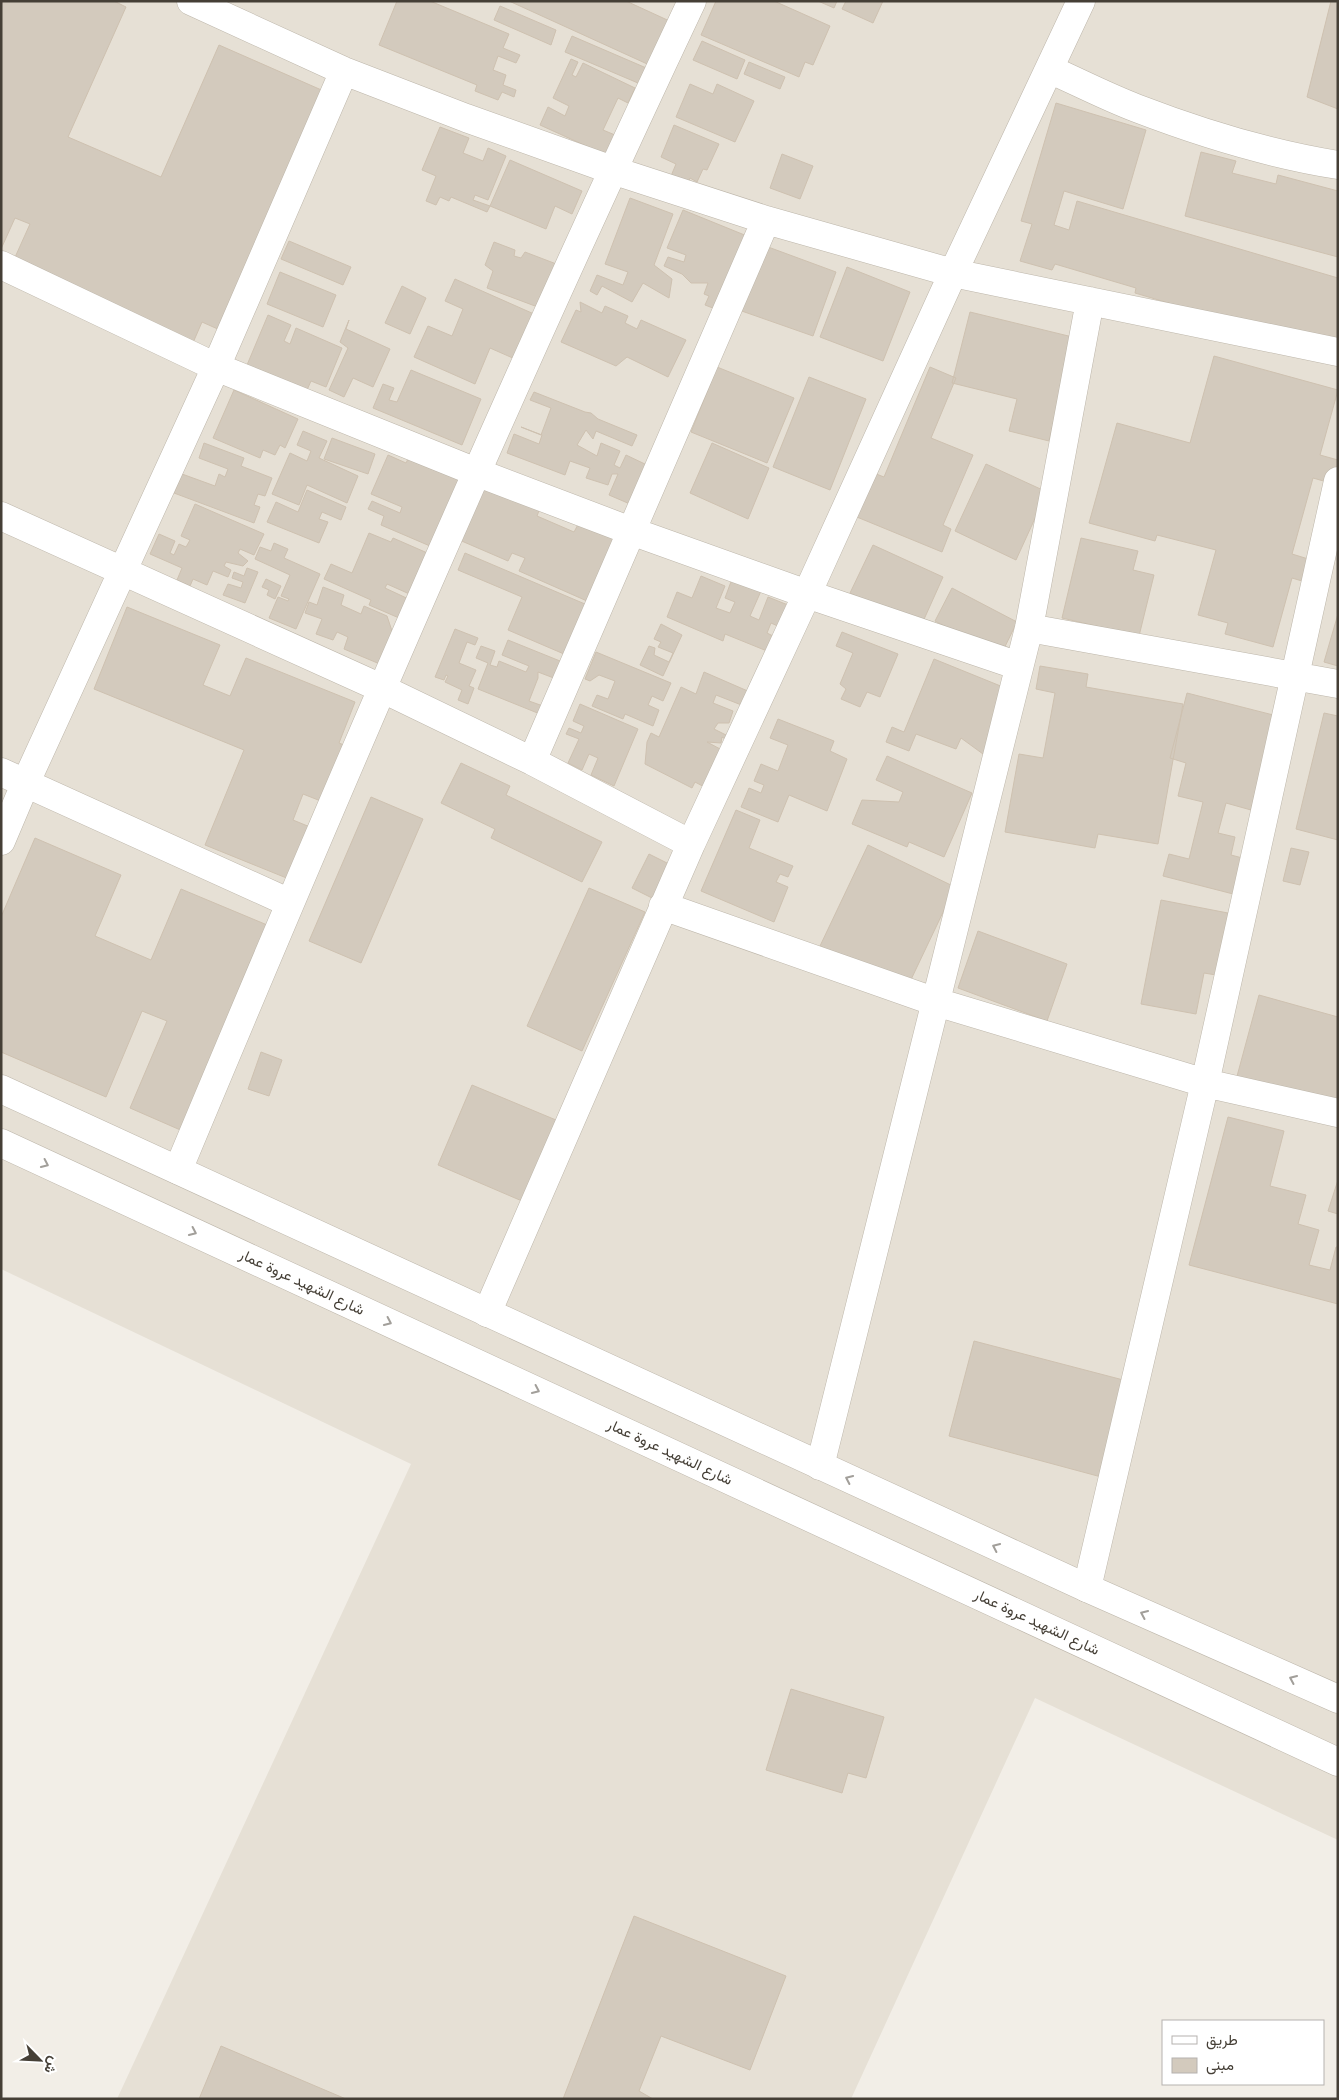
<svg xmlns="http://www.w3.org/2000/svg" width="1339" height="2100" viewBox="0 0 1339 2100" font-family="Poppins,Vazirmatn,sans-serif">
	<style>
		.residential { fill: #e6e0d5 }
		.building { fill: #d3cabd; stroke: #cec1b0 }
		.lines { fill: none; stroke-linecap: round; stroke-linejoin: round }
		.minor-casing { stroke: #bdb6aa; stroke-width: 29 }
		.tertiary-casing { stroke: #bdb6aa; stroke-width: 29 }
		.minor { stroke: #fff; stroke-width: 28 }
		.tertiary { stroke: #fff; stroke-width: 28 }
		.oneway { stroke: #a29f9a }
		.labels { text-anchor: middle; stroke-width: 4; stroke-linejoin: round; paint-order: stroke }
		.street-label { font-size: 15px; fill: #453f36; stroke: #fff }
	</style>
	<rect width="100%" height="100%" fill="#f2eee7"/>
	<!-- residential -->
	<path class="residential" d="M 1,1 L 1338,1 L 1338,1840 L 1035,1698 L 851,2099 L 117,2099 L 411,1464 L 1,1269 Z"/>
	<!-- building -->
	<path class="building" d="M 3,1 L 114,1 L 126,7 L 68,137 L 161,177 L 219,45 L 326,92 L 220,330 L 202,322 L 192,345 L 12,264 L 30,224 L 15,218 L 1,249 L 1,6 Z
		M 397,1 L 430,1 L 509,34 L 503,48 L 520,55 L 516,63 L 498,56 L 493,70 L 506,75 L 503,85 L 516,90 L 514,97 L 502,92 L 498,100 L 475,91 L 477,85 L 379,45 Z
		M 509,1 L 626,1 L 676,24 L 656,68 Z
		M 716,1 L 774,1 L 830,26 L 813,65 L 805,62 L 799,77 L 701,35 Z
		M 818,1 L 837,1 L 834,8 Z
		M 846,1 L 883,1 L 873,23 L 842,9 Z
		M 1331,1 L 1338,1 L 1338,109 L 1307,97 Z
		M 500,6 L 556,30 L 551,45 L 494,20 Z
		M 572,36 L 651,70 L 645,86 L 565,52 Z
		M 702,41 L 745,60 L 737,79 L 693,60 Z
		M 571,59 L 578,62 L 572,75 L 576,77 L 583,63 L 635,88 L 628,103 L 618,98 L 603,130 L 615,135 L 606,155 L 540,125 L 548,107 L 565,116 L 569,106 L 553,98 Z
		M 749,62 L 785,77 L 780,89 L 744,74 Z
		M 690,84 L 713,94 L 717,84 L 754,101 L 735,142 L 676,117 Z
		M 1056,103 L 1146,130 L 1123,209 L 1064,191 L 1054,225 L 1069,230 L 1077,201 L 1338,278 L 1338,345 L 1317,347 L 1135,293 L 1136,288 L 1055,264 L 1052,270 L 1020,261 L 1032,224 L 1021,221 Z
		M 674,125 L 719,144 L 707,170 L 703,169 L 697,182 L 690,178 L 688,183 L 671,176 L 676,164 L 661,157 Z
		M 440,127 L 469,138 L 463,153 L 483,161 L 488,148 L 506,156 L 488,200 L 475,195 L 473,200 L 490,206 L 487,212 L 451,197 L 449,201 L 440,197 L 436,205 L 426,201 L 436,176 L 422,170 Z
		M 1201,152 L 1236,161 L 1232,173 L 1276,184 L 1278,175 L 1338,191 L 1338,257 L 1185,216 Z
		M 782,154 L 813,166 L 800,199 L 770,188 Z
		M 510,160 L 582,191 L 572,214 L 555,206 L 546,229 L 490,206 Z
		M 630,198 L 673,214 L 654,265 L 672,279 L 669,298 L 643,283 L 632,302 L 602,286 L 597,295 L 590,291 L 597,275 L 623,285 L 628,272 L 605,264 Z
		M 683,210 L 747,236 L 718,310 L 705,305 L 709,296 L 704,294 L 708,283 L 691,283 L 682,274 L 664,266 L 668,257 L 684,262 L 686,255 L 667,248 Z
		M 289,241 L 351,267 L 343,285 L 281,259 Z
		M 494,242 L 515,250 L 514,256 L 521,258 L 525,252 L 559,265 L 543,309 L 487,288 L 493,271 L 485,265 Z
		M 760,244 L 836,272 L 813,336 L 736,309 Z
		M 847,267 L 910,292 L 883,361 L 820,337 Z
		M 280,272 L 336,295 L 323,327 L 267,304 Z
		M 455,279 L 534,314 L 515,359 L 490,348 L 475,384 L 414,357 L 428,326 L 452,336 L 463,309 L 445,301 Z
		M 402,286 L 426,298 L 410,334 L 385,323 Z
		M 580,302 L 602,313 L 605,306 L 628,316 L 625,323 L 637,329 L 641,320 L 686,340 L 668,377 L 627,357 L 616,366 L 561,342 L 576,310 L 581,312 Z
		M 970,312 L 1089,341 L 1058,405 L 1049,441 L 1009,431 L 1017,399 L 952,383 Z
		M 268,315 L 291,325 L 284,341 L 290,344 L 296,328 L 342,348 L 326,387 L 311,381 L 307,390 L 247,365 Z
		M 349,320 L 346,329 L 390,349 L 373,387 L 353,378 L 344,397 L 329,390 L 348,348 L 340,342 Z
		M 1214,356 L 1338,390 L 1320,455 L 1338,460 L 1338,469 L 1334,484 L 1313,478 L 1292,554 L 1318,562 L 1312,584 L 1292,578 L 1273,647 L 1225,634 L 1228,623 L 1198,615 L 1216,550 L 1157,535 L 1155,541 L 1089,523 L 1117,423 L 1190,443 Z
		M 717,367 L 794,398 L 767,463 L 691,432 Z
		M 930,367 L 956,378 L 931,438 L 973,455 L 943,525 L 951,529 L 942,552 L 852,515 L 871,472 L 884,477 Z
		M 411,370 L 481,399 L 462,445 L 373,408 L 383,384 L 394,388 L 389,400 L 397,402 Z
		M 809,377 L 866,399 L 830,490 L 773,467 Z
		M 234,390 L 298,419 L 285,448 L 280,445 L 275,455 L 263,450 L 260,458 L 213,438 Z
		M 534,392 L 585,412 L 591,413 L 598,419 L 637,435 L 632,446 L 596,431 L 593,439 L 586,430 L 577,445 L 597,456 L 601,443 L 620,451 L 614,465 L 620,468 L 626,455 L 647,465 L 630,504 L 609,495 L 618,474 L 612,474 L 608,485 L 586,478 L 590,468 L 570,461 L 565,475 L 507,453 L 514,434 L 539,444 L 542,435 L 521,427 L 541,435 L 551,408 L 530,400 Z
		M 303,431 L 327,441 L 319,458 L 358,476 L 347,503 L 307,485 L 299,505 L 272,494 L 290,453 L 307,461 L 311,451 L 297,445 Z
		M 332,438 L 375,454 L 368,474 L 324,459 Z
		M 204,443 L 244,458 L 241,466 L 272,478 L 265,496 L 258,494 L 254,505 L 260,507 L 254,523 L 174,493 L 182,474 L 215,486 L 219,474 L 225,477 L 228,469 L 199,458 Z
		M 712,443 L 769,468 L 748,519 L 690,493 Z
		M 388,455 L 406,463 L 409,457 L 467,482 L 437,549 L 381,525 L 384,516 L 368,509 L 372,501 L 400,513 L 402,507 L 371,494 Z
		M 986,464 L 1047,492 L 1016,560 L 955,531 Z
		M 481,483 L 540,508 L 537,516 L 574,532 L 581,519 L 616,534 L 587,601 L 519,571 L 525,558 L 512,553 L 508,561 L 457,539 Z
		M 307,490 L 346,507 L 341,520 L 322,512 L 319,519 L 328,522 L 319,543 L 267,522 L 276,502 L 298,512 Z
		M 195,504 L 264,534 L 254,555 L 240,549 L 238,553 L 248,561 L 243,566 L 226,562 L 224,566 L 231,570 L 228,577 L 213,571 L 207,585 L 193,579 L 190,586 L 177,580 L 182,568 L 150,554 L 159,534 L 175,541 L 170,553 L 174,555 L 179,544 L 186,547 L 190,540 L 181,536 Z
		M 369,533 L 391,542 L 393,538 L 432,555 L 414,596 L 387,584 L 385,588 L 415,602 L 406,621 L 369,605 L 371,600 L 324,579 L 331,564 L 352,573 Z
		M 1081,538 L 1138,551 L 1133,570 L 1154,575 L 1139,636 L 1062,618 Z
		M 274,543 L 288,549 L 284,558 L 320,574 L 296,629 L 269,618 L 278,597 L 288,601 L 289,599 L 281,596 L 290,575 L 255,559 L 260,547 L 271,551 Z
		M 873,545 L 943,577 L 921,626 L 850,593 Z
		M 465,553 L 592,607 L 571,657 L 508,630 L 522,597 L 458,570 Z
		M 247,568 L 258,572 L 245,603 L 223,595 L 228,584 L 241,588 L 243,582 L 232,578 L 234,572 L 244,576 Z
		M 701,576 L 725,586 L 716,608 L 730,613 L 735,602 L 725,598 L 732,579 L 761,591 L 750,616 L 759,620 L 768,597 L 798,609 L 789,631 L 771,623 L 767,633 L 773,636 L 767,651 L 725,634 L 723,641 L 667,617 L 677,592 L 692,598 Z
		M 266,579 L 281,586 L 275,599 L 267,595 L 269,590 L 262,587 Z
		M 323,587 L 344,595 L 341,605 L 361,614 L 364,606 L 387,616 L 396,643 L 387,667 L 344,649 L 348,637 L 337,632 L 333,640 L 316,634 L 322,619 L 305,613 L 309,602 L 317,605 Z
		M 952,588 L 1017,622 L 996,665 L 960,634 L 935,621 Z
		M 127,607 L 220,645 L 203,685 L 230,696 L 246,658 L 355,702 L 339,743 L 351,748 L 336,807 L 303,794 L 293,820 L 310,827 L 289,879 L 205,845 L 244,750 L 94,689 Z
		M 1338,614 L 1338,666 L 1324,662 Z
		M 661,624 L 682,635 L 663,676 L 640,665 L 649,646 L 655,648 L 654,655 L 669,662 L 673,653 L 658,647 L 661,642 L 654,639 Z
		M 455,629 L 478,638 L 475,645 L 467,642 L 459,663 L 476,670 L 469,686 L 474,688 L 468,704 L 458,700 L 462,690 L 445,682 L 448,676 L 446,675 L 444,680 L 435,677 Z
		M 842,632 L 898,654 L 880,697 L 867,692 L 860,707 L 841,699 L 846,689 L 840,684 L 853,653 L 836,646 Z
		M 508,640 L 565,663 L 559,680 L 538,672 L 538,678 L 529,701 L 543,706 L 540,714 L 478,689 L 488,663 L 476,658 L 481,646 L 495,651 L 490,665 L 497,667 L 499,661 L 526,672 L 529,666 L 502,655 Z
		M 596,652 L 671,683 L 663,701 L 652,696 L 648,705 L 659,710 L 653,726 L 625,714 L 623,719 L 592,706 L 597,695 L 608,699 L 615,681 L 599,675 L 590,681 L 585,679 Z
		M 934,659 L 1008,689 L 983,754 L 961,738 L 956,749 L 916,734 L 909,751 L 886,742 L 892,727 L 904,732 Z
		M 1040,666 L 1088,674 L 1086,687 L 1183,704 L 1158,844 L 1098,834 L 1095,848 L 1005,832 L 1019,754 L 1043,758 L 1055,693 L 1036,689 Z
		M 704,672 L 750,692 L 744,706 L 716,695 L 713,703 L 733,711 L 729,723 L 718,723 L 714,729 L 730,737 L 728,741 L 722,737 L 721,743 L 707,742 L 722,750 L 710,790 L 695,782 L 692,788 L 645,764 L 647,742 L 651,733 L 659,737 L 681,687 L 696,694 Z
		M 1187,693 L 1285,718 L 1262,763 L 1251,810 L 1226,803 L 1218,833 L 1235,837 L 1231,855 L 1250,860 L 1241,896 L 1163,876 L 1169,854 L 1189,859 L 1203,802 L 1178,796 L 1186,763 L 1170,758 Z
		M 580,704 L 638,729 L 614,786 L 591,775 L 598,758 L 589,754 L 582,770 L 568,763 L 579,739 L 566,734 L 569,728 L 581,733 L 584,726 L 573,721 Z
		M 1324,713 L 1338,716 L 1338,840 L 1296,829 Z
		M 778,719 L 834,741 L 830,751 L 847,759 L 827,811 L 789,795 L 778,822 L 741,807 L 749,788 L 761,793 L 764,785 L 754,781 L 761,764 L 778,771 L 788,745 L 770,738 Z
		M 887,756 L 972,793 L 944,857 L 909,842 L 907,847 L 852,824 L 862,800 L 899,802 L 903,792 L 876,780 Z
		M 461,763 L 510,786 L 506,795 L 602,842 L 582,882 L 491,838 L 495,829 L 441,803 Z
		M 371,797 L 423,819 L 361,963 L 309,941 Z
		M 736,810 L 760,820 L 749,848 L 793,866 L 788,877 L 780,874 L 776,882 L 788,887 L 774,922 L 701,891 Z
		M 35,838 L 121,875 L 95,936 L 151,960 L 181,889 L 272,927 L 185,1132 L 130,1108 L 167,1021 L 142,1011 L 106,1097 L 1,1052 L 1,917 Z
		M 868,845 L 955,887 L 907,988 L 820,946 Z
		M 1291,848 L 1309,852 L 1300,885 L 1283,881 Z
		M 649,854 L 675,867 L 658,901 L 632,888 Z
		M 589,888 L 645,912 L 582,1051 L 527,1026 Z
		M 1161,900 L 1233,914 L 1222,976 L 1204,973 L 1196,1014 L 1141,1004 Z
		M 978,931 L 1067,964 L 1047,1021 L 958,988 Z
		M 1259,995 L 1338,1017 L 1338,1120 L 1233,1091 Z
		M 261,1052 L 282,1060 L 269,1096 L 248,1089 Z
		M 472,1085 L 556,1120 L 522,1201 L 438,1165 Z
		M 1228,1117 L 1284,1131 L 1270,1186 L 1306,1195 L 1298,1224 L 1319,1230 L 1309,1265 L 1330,1270 L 1336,1247 L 1338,1247 L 1338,1304 L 1189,1265 Z
		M 1338,1180 L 1338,1214 L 1328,1211 Z
		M 974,1341 L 1131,1382 L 1105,1478 L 949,1436 Z
		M 791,1689 L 884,1717 L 866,1778 L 848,1773 L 842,1793 L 766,1770 Z
		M 634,1916 L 786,1976 L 750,2070 L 661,2036 L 639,2091 L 653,2099 L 563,2099 Z
		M 221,2046 L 346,2099 L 199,2099 Z"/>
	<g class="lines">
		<!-- minor casing -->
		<g class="minor-casing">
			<path id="minor" d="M 191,1 L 344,71 L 466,118 L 612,170 L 766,220 L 953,273 L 1338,352
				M 1049,69 C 1078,82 1107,97 1136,108 C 1201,133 1269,154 1338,165
				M 1,265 L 216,367 L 476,472 L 631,531 L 807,594 L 1019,666
				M 1,516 L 381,688 L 532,761 L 691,844
				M 1029,628 L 1338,684
				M 532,761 L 766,220
				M 1,772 L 290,903
				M 1,841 L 26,782 L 216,367 L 344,71
				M 663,906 L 936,1002 L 1205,1083 L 1338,1113
				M 178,1170 C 342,777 510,386 692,1
				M 487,1313 L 691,844 L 807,594 L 953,273 L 1081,1
				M 820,1466 L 1029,628 L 1090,301
				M 1087,1588 L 1205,1083 L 1338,481"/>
		</g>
		<!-- tertiary casing -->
		<g class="tertiary-casing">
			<path id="tertiary" d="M 1,1089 L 1087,1588 L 1338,1699
				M 1,1143 L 1338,1762"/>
		</g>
		<!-- minor -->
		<use href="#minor" class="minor"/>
		<!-- tertiary -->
		<use href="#tertiary" class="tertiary"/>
	</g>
	<!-- one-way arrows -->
	<defs><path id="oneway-chevron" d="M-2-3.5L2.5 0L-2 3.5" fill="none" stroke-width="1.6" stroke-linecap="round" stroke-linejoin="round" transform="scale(1.25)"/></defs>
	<g class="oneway">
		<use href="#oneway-chevron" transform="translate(45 1164) rotate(25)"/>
		<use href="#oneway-chevron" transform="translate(193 1232) rotate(25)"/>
		<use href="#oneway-chevron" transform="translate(388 1322) rotate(25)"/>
		<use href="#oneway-chevron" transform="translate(536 1390) rotate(25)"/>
		<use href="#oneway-chevron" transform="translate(849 1479) rotate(-155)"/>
		<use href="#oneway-chevron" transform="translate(996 1547) rotate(-155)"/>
		<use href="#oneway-chevron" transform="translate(1144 1614) rotate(-156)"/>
		<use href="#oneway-chevron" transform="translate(1293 1679) rotate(-156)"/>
	</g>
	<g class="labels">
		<!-- street labels -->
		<g class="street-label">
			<text transform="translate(302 1282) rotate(25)" y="5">شارع الشهيد عروة عمار</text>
			<text transform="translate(670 1452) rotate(25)" y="5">شارع الشهيد عروة عمار</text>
			<text transform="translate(1037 1622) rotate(25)" y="5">شارع الشهيد عروة عمار</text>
		</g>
	</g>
	<!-- border -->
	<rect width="1339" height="2100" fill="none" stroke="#453f36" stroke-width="5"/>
	<!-- legend -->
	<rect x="1162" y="2020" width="162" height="65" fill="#ffffff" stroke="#b5b2af"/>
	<rect x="1172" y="2036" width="25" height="8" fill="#ffffff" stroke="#b5b2af"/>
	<text x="1206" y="2045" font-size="15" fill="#453f36">طريق</text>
	<rect x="1172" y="2058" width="25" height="15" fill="#d3cabd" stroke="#b5b2af"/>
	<text x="1206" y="2070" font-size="15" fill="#453f36">مبنى</text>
	<!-- north arrow -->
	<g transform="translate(40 2060) rotate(114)" stroke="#ffffff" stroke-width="4" paint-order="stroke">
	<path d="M0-4L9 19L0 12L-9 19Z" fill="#453f36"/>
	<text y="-8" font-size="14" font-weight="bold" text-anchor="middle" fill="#453f36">ش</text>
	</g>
</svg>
